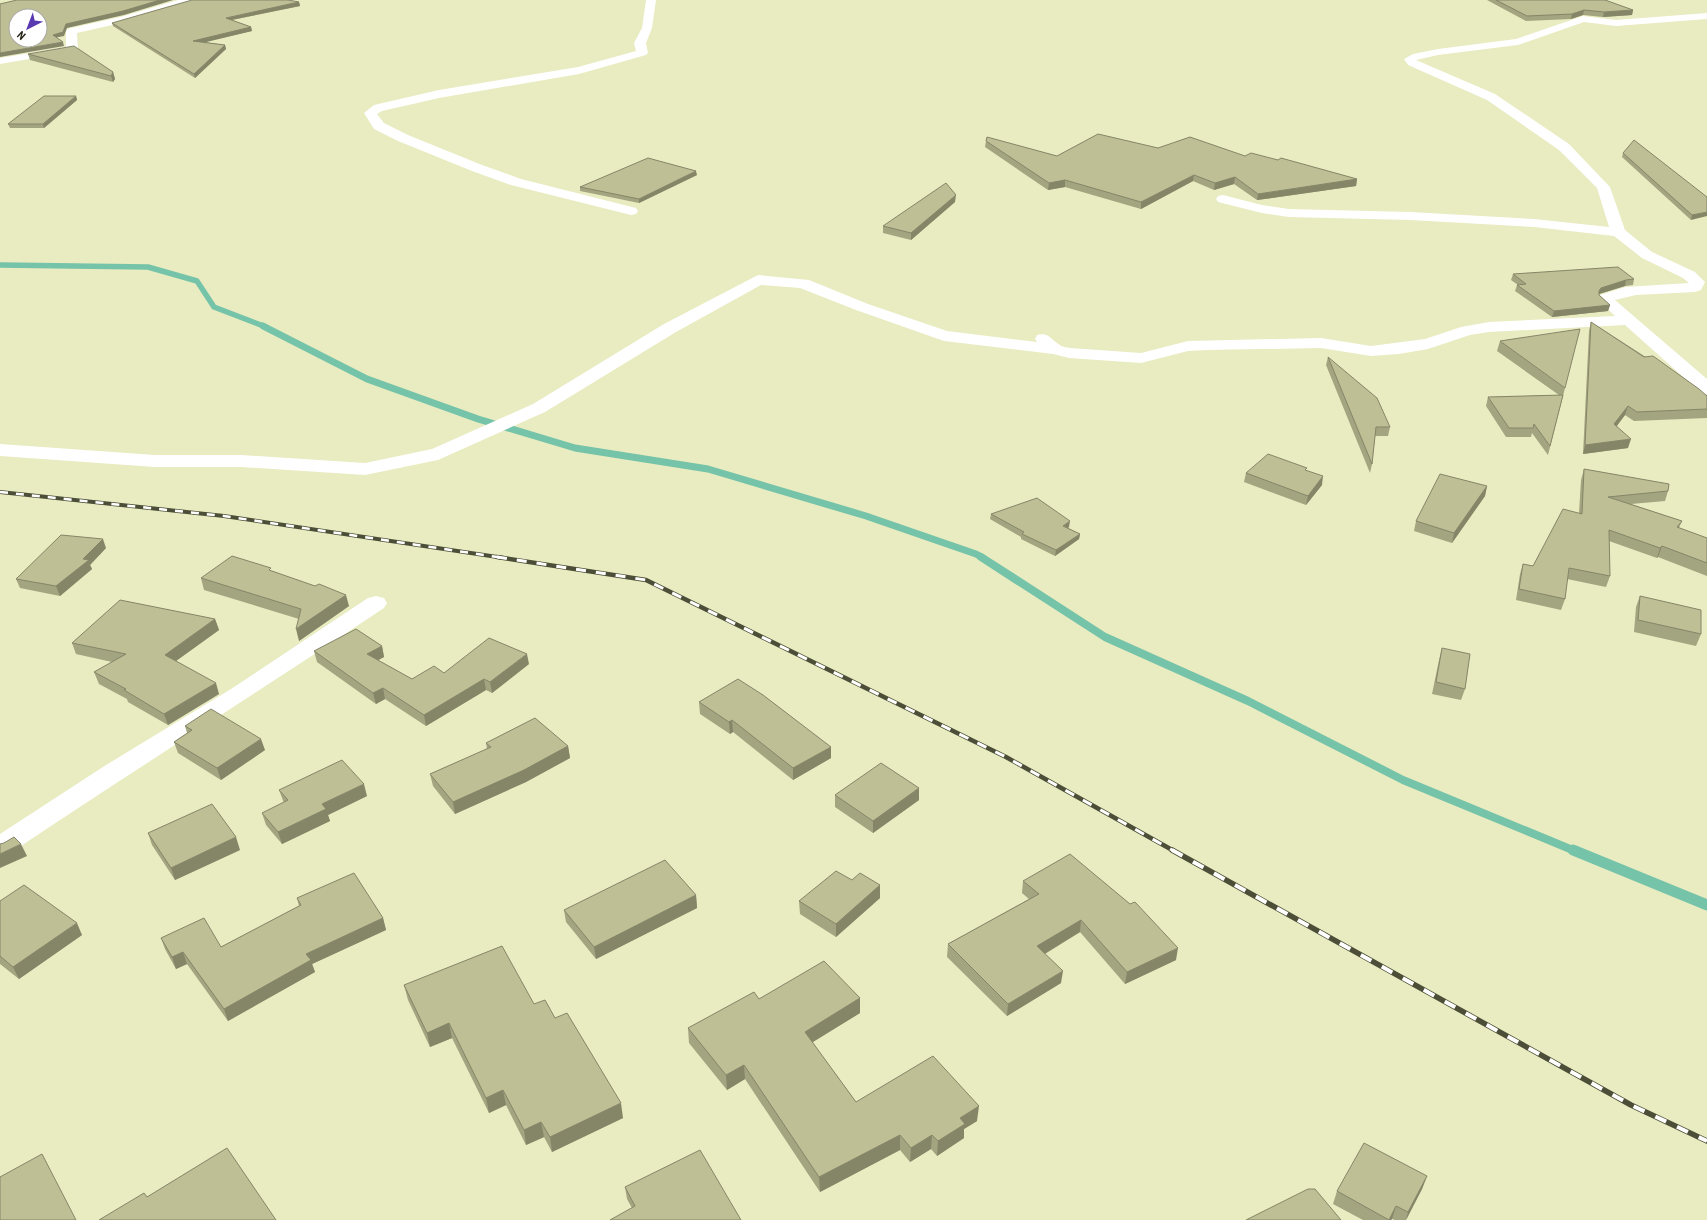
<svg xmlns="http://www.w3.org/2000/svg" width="1707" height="1220" viewBox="0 0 1707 1220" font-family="'Roboto Condensed',sans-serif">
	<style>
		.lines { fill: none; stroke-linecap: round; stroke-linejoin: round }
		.stream-far3 { stroke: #75c3a8; stroke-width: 5.5 }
		.stream-far2 { stroke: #75c3a8; stroke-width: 7 }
		.stream-far1 { stroke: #75c3a8; stroke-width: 8 }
		.stream { stroke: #75c3a8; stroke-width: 11 }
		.minor { fill: #fff; fill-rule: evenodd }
		.rail-far2-casing { stroke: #4c4e38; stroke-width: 4 }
		.rail-far1-casing { stroke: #4c4e38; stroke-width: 4.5 }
		.rail-casing { stroke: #4c4e38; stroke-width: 5.5 }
		.rail-far2 { stroke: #fff; stroke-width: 2.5; stroke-dasharray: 8; stroke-linecap: butt }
		.rail-far1 { stroke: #fff; stroke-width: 3; stroke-dasharray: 10; stroke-linecap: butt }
		.rail { stroke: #fff; stroke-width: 4; stroke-dasharray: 12; stroke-linecap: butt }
		.wall { fill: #a3a480 }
		.shaded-wall { fill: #858668 }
		.building { fill: #bebf95; stroke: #858668; fill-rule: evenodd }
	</style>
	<rect width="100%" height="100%" fill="#e9ebc0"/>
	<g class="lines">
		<!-- stream-far3 -->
		<path class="stream-far3" d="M 0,265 L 148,267 L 197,281 L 214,307 L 266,327"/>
		<!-- stream-far2 -->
		<path class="stream-far2" d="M 263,326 L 367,379 L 478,419 L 575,448 L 708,469 L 866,516 L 976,554 L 983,558"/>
		<!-- stream-far1 -->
		<path class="stream-far1" d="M 981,557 L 1105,637 L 1248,701 L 1403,780 L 1575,851"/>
		<!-- stream -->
		<path class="stream" d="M 1573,850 L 1707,905"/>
		<!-- minor -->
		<path class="minor" d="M 178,0 L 194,0 L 193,2 L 130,21 L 77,33 L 78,49 L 76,51 L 0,64 L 0,58 L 66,47 L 66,31 L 67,29 L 124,16 Z
			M 646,0 L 656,0 L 652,28 L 646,43 L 648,53 L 646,55 L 579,74 L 439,98 L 382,111 L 377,114 L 384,123 L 408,135 L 482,165 L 521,179 L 636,208 L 638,211 L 636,214 L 631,215 L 511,185 L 472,171 L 398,141 L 374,129 L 364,113 L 374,105 L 439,90 L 578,67 L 636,51 L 634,43 L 642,28 Z
			M 1707,13 L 1707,19 L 1616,26 L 1584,22 L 1518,45 L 1438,55 L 1416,60 L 1495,94 L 1569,144 L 1610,187 L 1625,230 L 1652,252 L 1695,272 L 1705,282 L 1701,290 L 1695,292 L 1636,295 L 1615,300 L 1707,379 L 1707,394 L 1701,393 L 1625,325 L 1489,332 L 1470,335 L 1428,349 L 1399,354 L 1371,356 L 1321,348 L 1207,350 L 1188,351 L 1141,363 L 1069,358 L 1053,354 L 944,341 L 856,310 L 800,288 L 761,285 L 676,332 L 545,412 L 438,460 L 365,475 L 241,467 L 155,467 L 0,456 L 0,444 L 155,455 L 241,455 L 365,463 L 432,449 L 533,404 L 664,324 L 758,275 L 809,280 L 868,304 L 947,331 L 1037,342 L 1035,339 L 1037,335 C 1049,332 1051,340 1060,345 C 1062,347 1067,347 1070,348 L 1141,353 L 1188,341 L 1321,338 L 1371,346 L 1425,339 L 1461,327 L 1489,322 L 1615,316 L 1599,301 L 1598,298 L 1600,295 L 1625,287 L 1689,283 L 1683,278 L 1642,258 L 1614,236 L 1534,227 L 1410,220 L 1289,217 L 1262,213 L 1218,202 L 1216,199 L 1218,196 L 1223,195 L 1262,205 L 1289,209 L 1410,212 L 1534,219 L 1609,227 L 1597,188 L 1559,150 L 1487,100 L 1408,65 L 1404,59 L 1413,54 L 1438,49 L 1516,39 L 1583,16 L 1616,20 Z
			M 376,596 L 384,598 L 387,603 L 384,608 C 260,691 133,771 9,854 L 0,856 L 0,834 L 106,765 L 231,689 L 368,598 Z"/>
		<!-- rail-far2 casing -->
		<g class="rail-far2-casing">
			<path id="rail-far2" d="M 0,492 L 224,516 L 504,558"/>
		</g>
		<!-- rail-far1 casing -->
		<g class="rail-far1-casing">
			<path id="rail-far1" d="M 497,557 L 646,580 L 1006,757 L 1174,851"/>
		</g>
		<!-- rail casing -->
		<g class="rail-casing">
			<path id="rail" d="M 1172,850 L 1631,1105 L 1707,1141"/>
		</g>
		<!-- rail-far2 -->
		<use href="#rail-far2" class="rail-far2"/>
		<!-- rail-far1 -->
		<use href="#rail-far1" class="rail-far1"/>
		<!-- rail -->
		<use href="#rail" class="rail"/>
	</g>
	<!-- wall -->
	<path class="wall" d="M 1487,0 L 1605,0 L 1633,10 L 1632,15 L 1603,17 L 1583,15 L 1571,19 L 1526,21 Z
		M 299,2 L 300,6 L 232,20 L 251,27 L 252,31 L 204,42 L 225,45 L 226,49 L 195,78 L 113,26 L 112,23 Z
		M 28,54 L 113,72 L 115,79 L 113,82 L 30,60 Z
		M 76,96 L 77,100 L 44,128 L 10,128 L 8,124 Z
		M 986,141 L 1057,156 L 1158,148 L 1245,156 L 1278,160 L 1357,179 L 1356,186 L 1257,200 L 1234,184 L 1214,190 L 1193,181 L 1141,209 L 1065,187 L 1048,190 L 985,147 Z
		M 1623,153 L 1707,197 L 1691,220 L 1622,157 Z
		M 697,175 L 639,203 L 580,191 L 580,187 Z
		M 955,202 L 911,240 L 883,233 L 883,226 Z
		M 1513,274 L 1634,279 L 1633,285 L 1625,286 L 1599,294 L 1599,295 L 1610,305 L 1608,311 L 1552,317 L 1515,291 L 1517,285 L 1518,285 L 1511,280 Z
		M 1591,322 L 1707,396 L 1707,418 L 1634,421 L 1625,415 L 1617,426 L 1628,448 L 1583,454 L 1589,331 Z
		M 1500,341 L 1565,388 L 1548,455 L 1532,433 L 1531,437 L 1506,437 L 1486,406 L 1488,397 L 1559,395 L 1497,351 Z
		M 1328,357 L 1390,427 L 1388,436 L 1375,436 L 1372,464 L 1370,473 L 1326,365 Z
		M 1584,469 L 1668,491 L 1665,501 L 1631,504 L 1682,521 L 1679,528 L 1707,538 L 1707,576 L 1658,557 L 1657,558 L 1609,541 L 1610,576 L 1606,587 L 1567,579 L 1565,599 L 1561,610 L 1516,600 L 1520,574 L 1523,564 L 1533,566 L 1579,513 L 1581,480 Z
		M 1307,471 L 1322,485 L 1306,505 L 1244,482 L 1246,473 Z
		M 1487,486 L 1485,496 L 1452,543 L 1414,531 L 1416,521 Z
		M 991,514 L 1069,527 L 1068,528 L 1080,534 L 1079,539 L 1055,556 L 1021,539 L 1021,537 L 990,519 Z
		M 106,548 L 90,565 L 92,569 L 60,596 L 20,588 L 16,579 Z
		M 272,571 L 349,606 L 299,641 L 299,619 L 204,590 L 201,578 Z
		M 1640,596 L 1701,634 L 1696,646 L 1634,632 L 1636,607 Z
		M 215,619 L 219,630 L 176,661 L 219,694 L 168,725 L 128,702 L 127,699 L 99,684 L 94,672 L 112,662 L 76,654 L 72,643 Z
		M 382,646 L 384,657 L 378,660 L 412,679 L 444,673 L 529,664 L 492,693 L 486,690 L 426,726 L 385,699 L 376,704 L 317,662 L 314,651 Z
		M 1442,648 L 1465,689 L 1461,700 L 1432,694 L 1439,660 Z
		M 699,702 L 831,747 L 831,758 L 793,780 L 733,732 L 730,734 L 700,714 Z
		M 185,726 L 265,750 L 221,780 L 178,753 L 174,742 L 187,733 Z
		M 486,743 L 568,746 L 570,758 L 526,782 L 455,814 L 433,786 L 430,774 L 487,749 Z
		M 279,790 L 367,796 L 328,815 L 330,821 L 282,844 L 266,825 L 262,813 L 284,803 Z
		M 835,795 L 919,800 L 873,833 L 835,807 Z
		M 148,833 L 240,850 L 175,880 L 152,845 Z
		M 852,880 L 880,885 L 880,898 L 836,937 L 800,914 L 799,901 Z
		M 1023,881 L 1176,960 L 1125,984 L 1080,932 L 1045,954 L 1061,983 L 1007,1016 L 947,957 L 948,944 L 1029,899 L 1022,893 Z
		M 696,895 L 697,908 L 596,959 L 566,922 L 564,910 Z
		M 297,898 L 383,918 L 386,930 L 312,964 L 315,972 L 228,1021 L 187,964 L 176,969 L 165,949 L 161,938 L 221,947 L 299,906 Z
		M 0,901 L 82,935 L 19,979 L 0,964 Z
		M 404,985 L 534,1004 L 555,1018 L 623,1118 L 552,1152 L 544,1137 L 526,1145 L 506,1105 L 489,1113 L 452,1038 L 430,1047 L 408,1000 Z
		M 860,998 L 860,1013 L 812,1042 L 856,1102 L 977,1121 L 964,1129 L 964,1138 L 937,1156 L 931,1149 L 910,1162 L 900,1150 L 820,1192 L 745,1079 L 727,1090 L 689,1043 L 688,1028 L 759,999 Z
		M 1427,1176 L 1422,1189 L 1406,1220 L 1395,1220 L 1392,1219 L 1391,1220 L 1363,1220 L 1333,1204 L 1337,1191 Z
		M 625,1187 L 741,1220 L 632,1208 L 627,1199 Z"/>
	<!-- shaded-wall -->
	<path class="shaded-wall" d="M 160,0 L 173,0 L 124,15 L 67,28 L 64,36 L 54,38 L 53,35 L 66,24 Z
		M 299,2 L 300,6 L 226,21 L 226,18 Z
		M 1584,10 L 1583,15 L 1571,19 L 1572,14 Z
		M 1633,10 L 1632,15 L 1603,17 L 1604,12 Z
		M 251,27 L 252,31 L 194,45 L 193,41 Z
		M 63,42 L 64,46 L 0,57 L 0,53 Z
		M 225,45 L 226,49 L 195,78 L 194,74 Z
		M 113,72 L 115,79 L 113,82 L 111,76 Z
		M 76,96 L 77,100 L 44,128 L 43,124 Z
		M 696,171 L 697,175 L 639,203 L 639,199 Z
		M 1194,175 L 1193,181 L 1141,209 L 1141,202 Z
		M 1235,177 L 1234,184 L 1214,190 L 1215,183 Z
		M 1357,179 L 1356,186 L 1257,200 L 1258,194 Z
		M 1065,180 L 1065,187 L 1048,190 L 1049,183 Z
		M 956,195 L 955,202 L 911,240 L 911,233 Z
		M 1707,212 L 1707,216 L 1691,220 L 1692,215 Z
		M 1626,280 L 1625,286 L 1599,294 L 1599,291 L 1601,288 Z
		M 1610,305 L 1608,311 L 1552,317 L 1554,311 Z
		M 1628,406 L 1625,415 L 1611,433 L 1614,424 Z
		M 1631,439 L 1628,448 L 1583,454 L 1585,445 Z
		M 1323,476 L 1322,485 L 1306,505 L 1308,496 Z
		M 1487,486 L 1485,496 L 1452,543 L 1454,533 Z
		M 1070,521 L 1069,527 L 1063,531 L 1063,526 Z
		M 1080,534 L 1079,539 L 1055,556 L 1056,550 Z
		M 103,539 L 106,548 L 90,565 L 92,569 L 60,596 L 56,586 Z
		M 1662,546 L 1658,557 L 1657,558 L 1660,548 Z
		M 346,595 L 349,606 L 299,641 L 296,629 Z
		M 215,619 L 219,630 L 169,666 L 165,655 Z
		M 382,646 L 384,657 L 369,665 L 367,654 Z
		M 527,654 L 529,664 L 492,693 L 490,682 Z
		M 484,679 L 486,690 L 426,726 L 424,715 Z
		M 216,683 L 219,694 L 168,725 L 164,714 Z
		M 383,688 L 385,699 L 376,704 L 373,693 Z
		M 732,720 L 733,732 L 730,734 L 729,722 Z
		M 261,739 L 265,750 L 221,780 L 217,768 Z
		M 568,746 L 570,758 L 526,782 L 455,814 L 453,802 Z
		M 831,747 L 831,758 L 793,780 L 793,768 Z
		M 364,784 L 367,796 L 328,815 L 330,821 L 282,844 L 278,832 L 322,804 Z
		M 919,788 L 919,800 L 873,833 L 873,821 Z
		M 236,837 L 240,850 L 175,880 L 171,868 Z
		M 21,844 L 27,856 L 0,868 L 0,854 Z
		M 880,885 L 880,898 L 836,937 L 836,924 Z
		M 696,895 L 697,908 L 596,959 L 594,947 Z
		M 383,918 L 386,930 L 312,964 L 315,972 L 228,1021 L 224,1009 L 306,954 Z
		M 1081,920 L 1080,932 L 1036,959 L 1037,946 Z
		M 77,923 L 82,935 L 19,979 L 13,967 Z
		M 1178,948 L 1176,960 L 1125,984 L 1127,972 Z
		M 183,952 L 187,964 L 176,969 L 172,957 Z
		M 1063,971 L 1061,983 L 1007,1016 L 1008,1004 Z
		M 860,998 L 860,1013 L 805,1047 L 805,1032 Z
		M 449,1023 L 452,1038 L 430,1047 L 427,1033 Z
		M 744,1065 L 745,1079 L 727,1090 L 726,1075 Z
		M 503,1090 L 506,1105 L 489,1113 L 486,1098 Z
		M 621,1103 L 623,1118 L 552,1152 L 550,1137 Z
		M 979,1106 L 977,1121 L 964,1129 L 964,1138 L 937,1156 L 938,1141 L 960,1118 Z
		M 541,1122 L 544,1137 L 526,1145 L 524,1130 Z
		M 900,1135 L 900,1150 L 820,1192 L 819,1177 Z
		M 932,1135 L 931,1149 L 910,1162 L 911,1148 Z
		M 1427,1176 L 1422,1189 L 1406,1220 L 1408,1212 Z
		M 1396,1206 L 1392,1219 L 1391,1220 L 1389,1220 Z"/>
	<!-- building -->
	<path class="building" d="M 17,0 L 160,0 L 123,11 L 66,24 L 63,32 L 53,35 L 63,42 L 0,53 L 0,4 ZM 16,16 L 40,16 L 40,40 L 16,40 Z
		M 192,0 L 288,0 L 299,2 L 226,18 L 251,27 L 193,41 L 225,45 L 194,74 L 112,23 Z
		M 1496,0 L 1605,0 L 1633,10 L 1604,12 L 1584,10 L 1572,14 L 1527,16 Z
		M 74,46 L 113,72 L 111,76 L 28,54 Z
		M 44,96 L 76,96 L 43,124 L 8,124 Z
		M 1098,134 L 1158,148 L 1190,137 L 1245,156 L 1251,153 L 1278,160 L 1281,158 L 1357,179 L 1258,194 L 1235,177 L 1215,183 L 1194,175 L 1141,202 L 1065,180 L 1049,183 L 986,141 L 987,137 L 1057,156 Z
		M 1634,140 L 1707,197 L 1707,212 L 1692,215 L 1623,153 Z
		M 648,158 L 696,171 L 639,199 L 580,187 Z
		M 946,183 L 956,195 L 911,233 L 883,226 Z
		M 1618,267 L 1634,279 L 1626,280 L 1601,288 L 1599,291 L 1599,295 L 1610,305 L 1554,311 L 1517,285 L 1526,284 L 1513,274 Z
		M 1591,322 L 1644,357 L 1653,356 L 1699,389 L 1707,396 L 1707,409 L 1637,412 L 1628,406 L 1614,424 L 1631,439 L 1585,445 Z
		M 1580,329 L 1565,388 L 1500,341 Z
		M 1328,357 L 1377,398 L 1390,427 L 1376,427 L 1372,464 Z
		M 1563,395 L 1550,446 L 1534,424 L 1533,428 L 1509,428 L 1488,397 Z
		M 1268,454 L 1307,468 L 1305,470 L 1323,476 L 1308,496 L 1246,473 Z
		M 1584,469 L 1669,484 L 1668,491 L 1608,497 L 1682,521 L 1677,527 L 1707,538 L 1707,563 L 1662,546 L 1660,548 L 1609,530 L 1610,576 L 1569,568 L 1565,599 L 1519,589 L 1523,564 L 1533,566 L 1563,509 L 1582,514 Z
		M 1440,474 L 1487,486 L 1454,533 L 1416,521 Z
		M 1037,498 L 1070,521 L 1063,526 L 1080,534 L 1056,550 L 1022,534 L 1024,532 L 991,514 Z
		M 61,535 L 103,539 L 83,559 L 89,560 L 56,586 L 16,579 Z
		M 232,556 L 271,568 L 269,570 L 315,586 L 319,584 L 346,595 L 296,629 L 301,609 L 201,578 Z
		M 1640,596 L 1701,610 L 1701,634 L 1638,620 Z
		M 120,600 L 215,619 L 165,655 L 216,683 L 164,714 L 124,690 L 126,689 L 94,672 L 126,654 L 72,643 Z
		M 356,629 L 382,646 L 367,654 L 412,679 L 434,666 L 444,673 L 489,638 L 527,654 L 490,682 L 484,679 L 424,715 L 383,688 L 373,693 L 314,651 Z
		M 1442,648 L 1470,654 L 1465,689 L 1436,682 Z
		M 738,679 L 763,695 L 831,747 L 793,768 L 732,720 L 729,722 L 699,702 Z
		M 211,709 L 261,739 L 217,768 L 174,742 L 192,730 L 185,726 Z
		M 535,718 L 568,746 L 524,770 L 453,802 L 430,774 L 491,747 L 486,743 Z
		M 342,760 L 364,784 L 322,804 L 326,809 L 278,832 L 262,813 L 288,800 L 279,790 Z
		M 881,763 L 919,788 L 873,821 L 835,795 Z
		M 212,804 L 236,837 L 171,868 L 148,833 Z
		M 14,837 L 21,844 L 0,854 L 0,844 L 4,843 Z
		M 1070,854 L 1130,904 L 1135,902 L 1178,948 L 1127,972 L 1081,920 L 1037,946 L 1063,971 L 1008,1004 L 948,944 L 1039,894 L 1023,881 Z
		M 665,860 L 696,895 L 594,947 L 564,910 Z
		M 836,871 L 852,880 L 860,873 L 880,885 L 836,924 L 799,901 Z
		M 354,873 L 383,918 L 306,954 L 311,960 L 224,1009 L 183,952 L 172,957 L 161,938 L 204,918 L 221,947 L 301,905 L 297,898 Z
		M 24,885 L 77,923 L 13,967 L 0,956 L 0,901 Z
		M 502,946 L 534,1004 L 545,1000 L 555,1018 L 567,1013 L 621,1103 L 550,1137 L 541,1122 L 524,1130 L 503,1090 L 486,1098 L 449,1023 L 427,1033 L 404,985 Z
		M 824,961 L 860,998 L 805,1032 L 856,1102 L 933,1056 L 979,1106 L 960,1118 L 965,1124 L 938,1141 L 932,1135 L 911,1148 L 900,1135 L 819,1177 L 744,1065 L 726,1075 L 688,1028 L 754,992 L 759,999 Z
		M 1364,1143 L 1427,1176 L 1408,1212 L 1396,1206 L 1389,1220 L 1337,1191 Z
		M 227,1148 L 276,1220 L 99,1220 L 144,1193 L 147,1197 Z
		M 700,1150 L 741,1220 L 610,1220 L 635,1206 L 625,1187 Z
		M 42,1154 L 76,1220 L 0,1220 L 0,1177 Z
		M 1308,1189 L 1315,1189 L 1341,1220 L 1246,1220 Z"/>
	<!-- north arrow -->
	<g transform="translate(28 28) rotate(222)"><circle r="19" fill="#ffffff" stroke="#a9a9a3"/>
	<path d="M0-3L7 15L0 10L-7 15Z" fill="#5939b1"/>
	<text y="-6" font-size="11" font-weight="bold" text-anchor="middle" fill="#282918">N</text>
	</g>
</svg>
